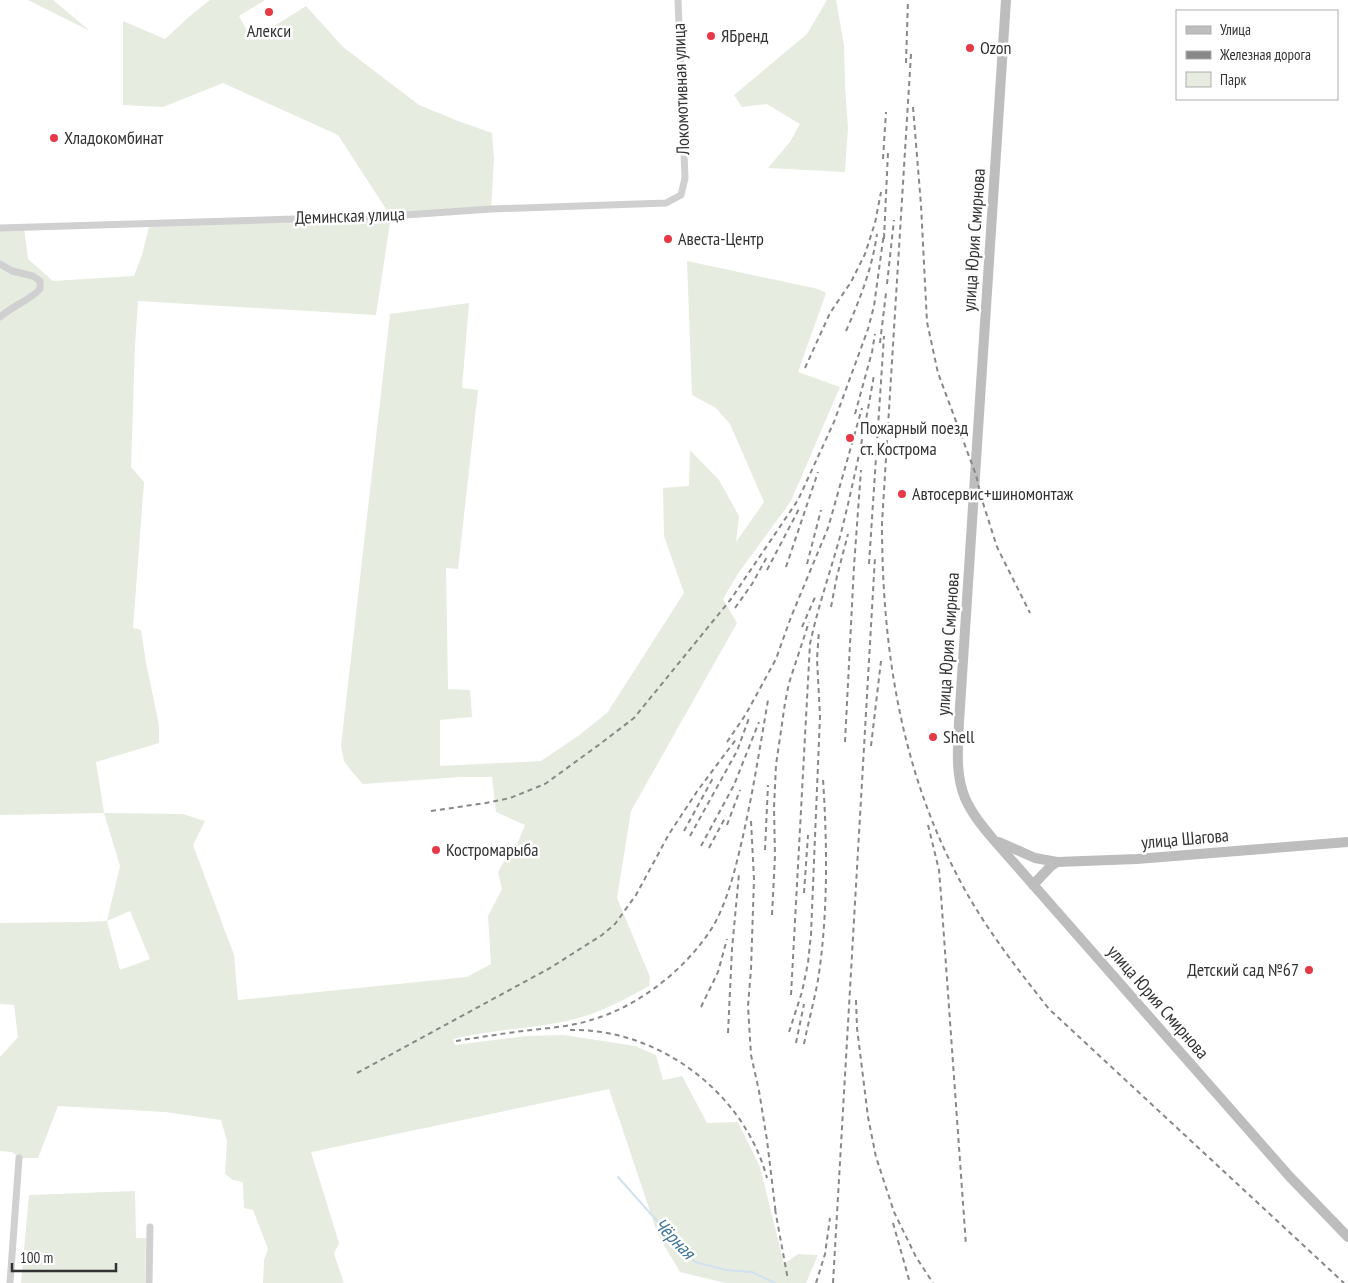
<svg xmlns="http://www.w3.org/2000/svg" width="1348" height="1283" viewBox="0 0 1348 1283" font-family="'PT Sans Narrow',sans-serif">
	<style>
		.green { fill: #e6ecdf; fill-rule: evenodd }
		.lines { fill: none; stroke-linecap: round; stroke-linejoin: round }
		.stream { stroke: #cfe2ee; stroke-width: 2 }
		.street { stroke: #d0d0d0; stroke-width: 7 }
		.secondary { stroke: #bdbdbd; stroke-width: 10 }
		.rail { stroke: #888; stroke-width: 2; stroke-dasharray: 5 4; stroke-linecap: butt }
		.poi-dot { fill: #e63946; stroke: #fff; stroke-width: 2 }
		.labels { text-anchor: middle; stroke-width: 5; stroke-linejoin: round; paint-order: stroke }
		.poi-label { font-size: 18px; fill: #333; stroke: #fff; text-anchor: start }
		.street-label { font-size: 18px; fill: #333; stroke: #fff }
		.water-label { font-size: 19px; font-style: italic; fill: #3f7597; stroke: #fff }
	</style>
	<rect width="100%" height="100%" fill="#fff"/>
	<!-- green -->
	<path class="green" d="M 28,0 L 53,0 L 90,31 Z
		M 210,0 L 265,0 L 239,16 L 252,40 L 306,6 L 343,47 L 419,105 L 458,121 L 492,133 L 494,159 L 491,209 L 391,216 L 376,315 L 138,301 L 135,345 L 131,467 L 144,482 L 133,628 L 141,630 L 146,663 L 159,725 L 159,743 L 96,762 L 104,813 L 183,814 L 205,821 L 193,845 L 234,955 L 238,1000 L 467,977 L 491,964 L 488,916 L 502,889 L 498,872 L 507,856 L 516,847 L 525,825 L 496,812 L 492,777 L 460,777 L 363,784 L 353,773 L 344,761 L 341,746 L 390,314 L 469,303 L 462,388 L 478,390 L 458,569 L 446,568 L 448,689 L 470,690 L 472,717 L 440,720 L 440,766 L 541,761 L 578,736 L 607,713 L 684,593 L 664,536 L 663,488 L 689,486 L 690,450 L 719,480 L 739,516 L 736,542 L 764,502 L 730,424 L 716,408 L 692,395 L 687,261 L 818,289 L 826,293 L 798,372 L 840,387 L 791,501 L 737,575 L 723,599 L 737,623 L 631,811 L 617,898 L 650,977 L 649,986 C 625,999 602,1012 575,1019 C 535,1029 493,1029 453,1039 L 455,1045 L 526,1036 L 564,1035 L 635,1046 L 656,1055 L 663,1080 L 682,1076 L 707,1123 L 738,1122 L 760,1167 L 784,1264 L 798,1254 L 818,1255 L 806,1283 L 725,1283 L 680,1272 L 658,1235 L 609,1089 L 311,1152 L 339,1243 L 334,1254 L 344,1283 L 263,1283 L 264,1260 L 268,1249 L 253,1210 L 244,1208 L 243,1182 L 233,1180 L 225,1174 L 227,1141 L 221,1120 L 165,1112 L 58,1106 L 38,1158 L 19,1158 L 12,1152 L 0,1151 L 0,1057 L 18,1037 L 14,1005 L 0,1004 L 0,923 L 81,922 L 107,921 L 120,866 L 104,813 L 0,815 L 0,228 L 24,227 L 28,259 L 53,281 L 134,276 L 142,255 L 150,223 L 390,215 L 338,135 L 223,83 L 163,107 L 123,105 L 123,21 L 165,39 L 190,16 ZM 130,911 L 150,959 L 120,970 L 107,921 Z
		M 827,0 L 836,0 L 844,45 L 845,86 L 848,128 L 845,172 L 768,168 L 790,142 L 800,124 L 767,104 L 742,107 L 734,95 L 807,34 Z
		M 135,1191 L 136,1238 L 146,1238 L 145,1283 L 21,1283 L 29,1195 Z"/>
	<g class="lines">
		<!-- stream -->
		<path class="stream" d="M 618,1177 L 673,1239 L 695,1262 L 726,1270 L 752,1272 L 775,1283"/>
		<!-- street -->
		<path class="street" d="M 0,228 L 391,216 L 491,209 L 666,203 L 681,195 L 685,178 L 678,0
			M 0,264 L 12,271 L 33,276 L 40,281 L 40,289 C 29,301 12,306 0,317
			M 10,1283 L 19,1158
			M 149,1283 L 150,1227"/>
		<!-- secondary -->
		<path class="secondary" d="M 1006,0 L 959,722 C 958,747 955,774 965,798 C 972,814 983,827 993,839 L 1290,1177 L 1348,1237
			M 999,842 L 1035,858 L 1057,862 L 1137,859 L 1348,842
			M 1033,885 L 1050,867 L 1057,862"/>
		<!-- rail -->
		<path class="rail" d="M 911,54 L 882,523 C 882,645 900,766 957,875 C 982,924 1015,966 1049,1009 L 1344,1283
			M 906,63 L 908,0
			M 913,107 L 921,205 L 927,322 L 938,373 L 976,475 L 982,500 L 997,547 L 1030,613
			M 883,159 L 886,112
			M 884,239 L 888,152
			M 887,284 L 894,220
			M 846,331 C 860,299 872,269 877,234
			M 880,343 L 886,293
			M 805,368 L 830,313 L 851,282 L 865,254 L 875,223 L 881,192
			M 855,414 L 872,352 L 875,334
			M 807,564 L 821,510
			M 869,564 L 884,336
			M 786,567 L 818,472
			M 767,570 L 800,507
			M 831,607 L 837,576 L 848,534
			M 735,608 L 752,584 L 767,557
			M 802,627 L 816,595
			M 727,742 L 746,714 L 776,659 L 791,617 L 828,528 L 862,408
			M 845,742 L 854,566 L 861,470
			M 871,746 L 881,661
			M 431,811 L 486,803 L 510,798 L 545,784 L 600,744 L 634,718 L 731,599 L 798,500 L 834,422 L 868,329 L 874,306 L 884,233
			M 751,821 L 754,879 L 751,969 L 748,1006 L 751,1055 L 759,1091 L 767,1140 L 776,1215
			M 727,825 L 740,790
			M 928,825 L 939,870 L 941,895 L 966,1245
			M 684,831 L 713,778
			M 690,836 L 737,751 L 749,718
			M 701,846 L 734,785 L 759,722
			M 709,848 L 726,816
			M 765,850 L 768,785
			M 804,893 L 808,835
			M 772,915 L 775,856 L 774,808 L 776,765 L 785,703 L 789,683 L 809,622
			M 791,995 L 810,644 C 818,606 831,570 841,533 C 854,481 865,428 874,375
			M 856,1000 L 857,1028 L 868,1117 L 876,1157 L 894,1212 L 916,1257 L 933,1283
			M 701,1007 L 718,972 L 727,939
			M 570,1030 C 658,1028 744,1092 767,1178
			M 789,1032 L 802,992 L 808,963 L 811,934 L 820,716 L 817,659 L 819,630
			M 728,1033 L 732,949 L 739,874
			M 456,1041 C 481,1037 506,1033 531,1030 C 551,1028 572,1026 591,1020 C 638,1007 686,969 712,928 C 724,909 733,878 738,857 C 751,805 759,753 768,700
			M 796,1043 L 804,1004
			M 804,1044 C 809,1018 817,992 820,966 C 828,904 827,841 823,779
			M 357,1073 L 550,968 L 602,935 L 615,924 L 636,895 L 669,834 L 698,790 L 737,738
			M 775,1209 L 788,1280
			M 893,1223 L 910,1283
			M 816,1283 L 825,1254 L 830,1218
			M 833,1283 L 875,557"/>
	</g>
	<!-- markers -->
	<g class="poi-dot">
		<circle cx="269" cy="12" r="5"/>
		<circle cx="711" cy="36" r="5"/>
		<circle cx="970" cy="48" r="5"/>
		<circle cx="54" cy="138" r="5"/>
		<circle cx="668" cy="239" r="5"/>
		<circle cx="850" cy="438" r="5"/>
		<circle cx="902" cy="494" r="5"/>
		<circle cx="933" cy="737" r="5"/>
		<circle cx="436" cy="850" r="5"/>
		<circle cx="1309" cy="970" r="5"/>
	</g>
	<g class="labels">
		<!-- poi labels -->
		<g class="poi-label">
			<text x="269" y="37" text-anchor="middle">Алекси</text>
			<text x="721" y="42">ЯБренд</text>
			<text x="980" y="54">Ozon</text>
			<text x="64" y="144">Хладокомбинат</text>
			<text x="678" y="245">Авеста-Центр</text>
			<text x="860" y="434">Пожарный поезд<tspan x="860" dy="21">ст. Кострома</tspan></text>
			<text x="912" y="500">Автосервис+шиномонтаж</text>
			<text x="943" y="743">Shell</text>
			<text x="446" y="856">Костромарыба</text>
			<text x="1299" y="976" text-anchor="end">Детский сад №67</text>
		</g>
		<!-- street labels -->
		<g class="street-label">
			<text transform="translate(681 89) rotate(-92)" y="6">Локомотивная улица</text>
			<text transform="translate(350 216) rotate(-2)" y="6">Деминская улица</text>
			<text transform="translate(974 240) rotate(-86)" y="6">улица Юрия Смирнова</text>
			<text transform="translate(948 644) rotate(-86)" y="6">улица Юрия Смирнова</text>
			<text transform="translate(1185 839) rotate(-5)" y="6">улица Шагова</text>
			<text transform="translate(1158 1002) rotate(49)" y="6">улица Юрия Смирнова</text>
		</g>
		<!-- water labels -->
		<g class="water-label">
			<text transform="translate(675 1238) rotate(46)" y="7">Чёрная</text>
		</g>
	</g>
	<!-- legend -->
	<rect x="1176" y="10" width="162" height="90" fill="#ffffff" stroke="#adadad"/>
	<rect x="1186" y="26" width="25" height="8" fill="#bdbdbd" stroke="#adadad"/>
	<text x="1220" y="35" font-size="15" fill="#333333">Улица</text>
	<rect x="1186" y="51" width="25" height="8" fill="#888888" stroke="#adadad"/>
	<text x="1220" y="60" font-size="15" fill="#333333">Железная дорога</text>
	<rect x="1186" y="72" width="25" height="15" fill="#e6ecdf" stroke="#adadad"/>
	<text x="1220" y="85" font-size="15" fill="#333333">Парк</text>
	<!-- scale -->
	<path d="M12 1263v8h104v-8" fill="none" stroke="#333333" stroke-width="2.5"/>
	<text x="20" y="1263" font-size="15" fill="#333333" stroke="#ffffff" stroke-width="4" paint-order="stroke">100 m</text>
</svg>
